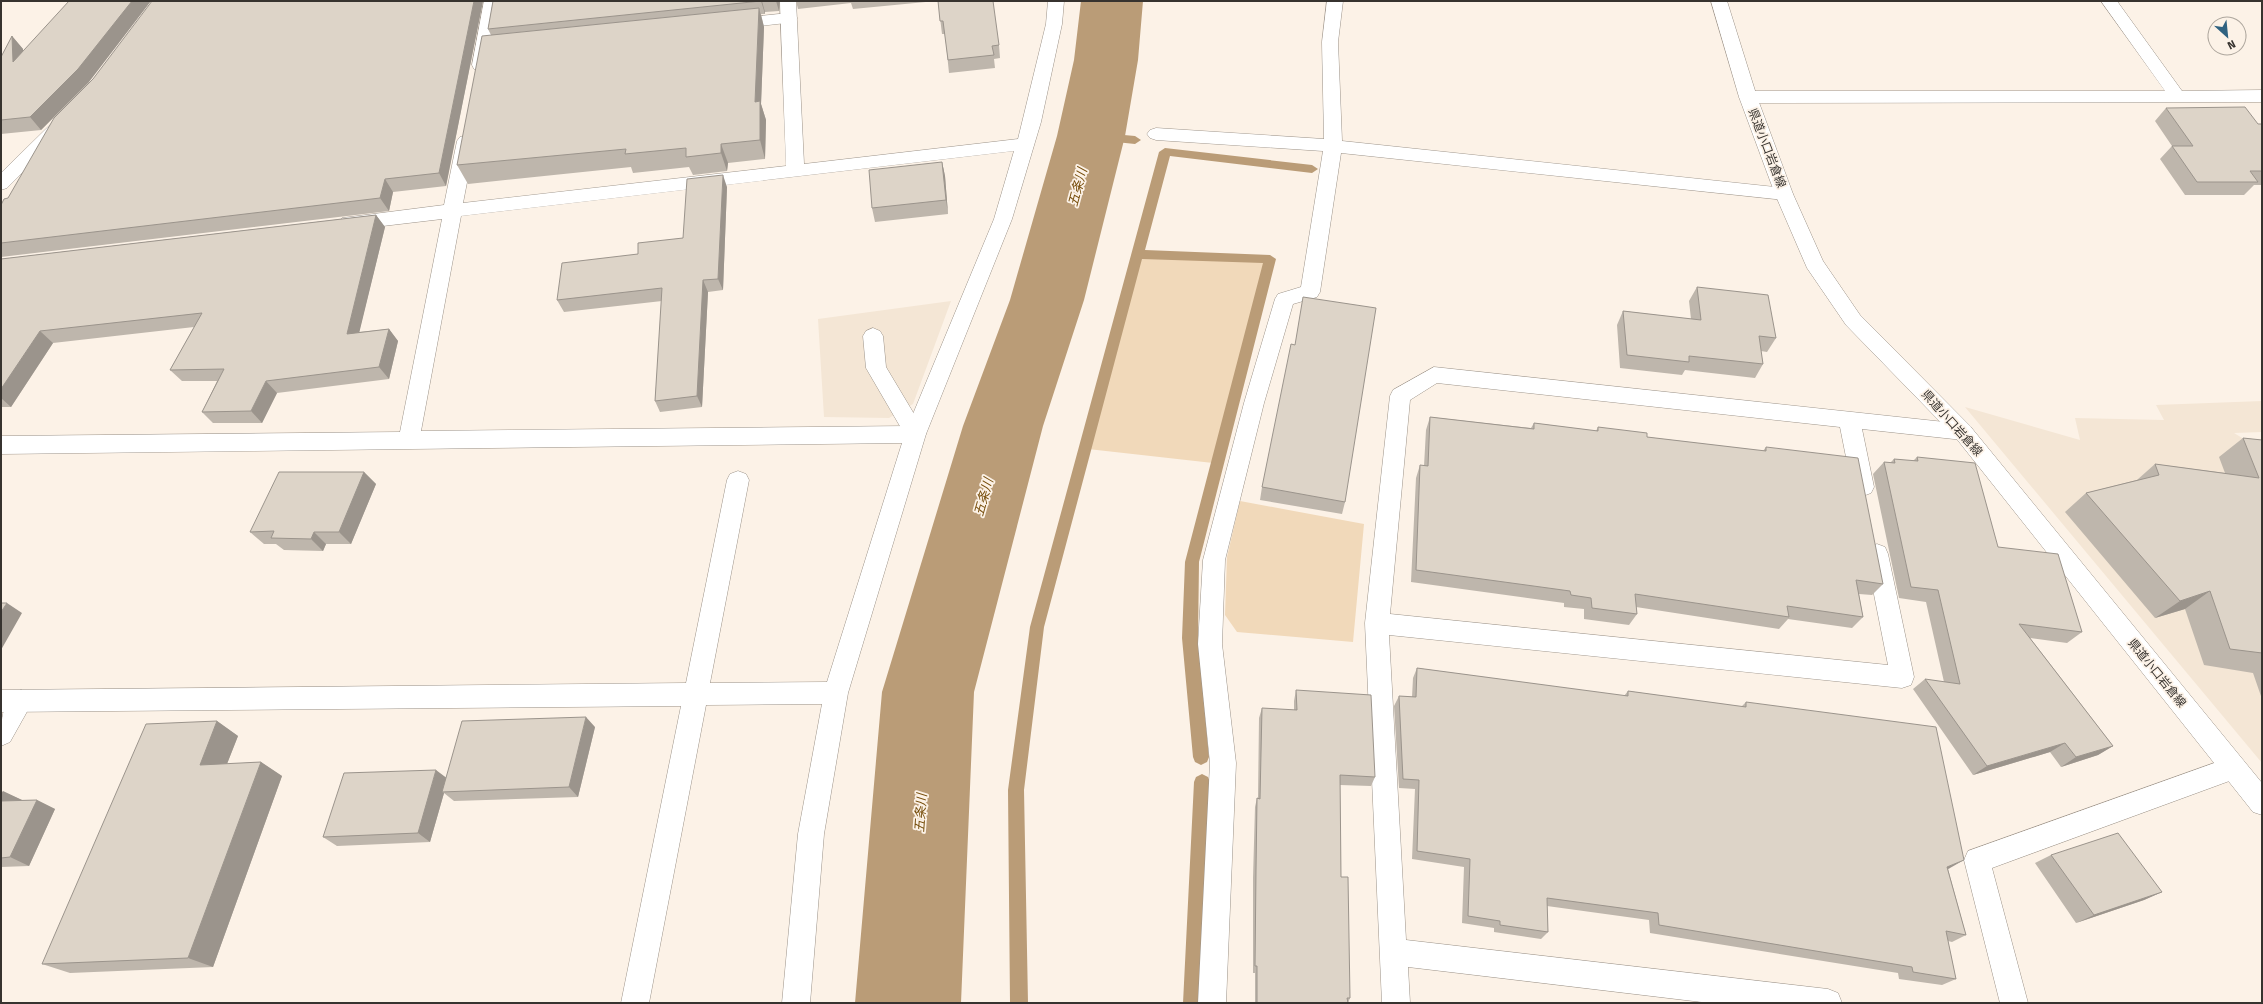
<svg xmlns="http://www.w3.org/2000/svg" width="2263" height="1004" viewBox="0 0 2263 1004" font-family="'Fira Sans','Noto Sans JP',sans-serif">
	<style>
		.built { fill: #f4e6d5 }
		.green { fill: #f1d9ba }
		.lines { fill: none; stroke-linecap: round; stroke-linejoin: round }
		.stream { fill: #ba9c77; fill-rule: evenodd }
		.river { fill: #ba9c77; fill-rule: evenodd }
		.service-casing { stroke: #9c9389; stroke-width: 1 }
		.minor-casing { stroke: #9c9389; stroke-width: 1 }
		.secondary-casing { stroke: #9c9389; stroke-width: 1 }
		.service { fill: #fff; fill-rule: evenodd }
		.minor { fill: #fff; fill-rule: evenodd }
		.secondary { fill: #fff; fill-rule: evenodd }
		.wall { fill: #beb6ac }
		.shaded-wall { fill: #9b948c }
		.building { fill: #ddd4c8; stroke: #9b948c }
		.labels { text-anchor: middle; stroke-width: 3.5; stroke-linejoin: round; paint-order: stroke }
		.street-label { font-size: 12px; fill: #37332f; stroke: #fcf2e7 }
		.water-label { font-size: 13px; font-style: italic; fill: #774e0c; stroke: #fcf2e7 }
	</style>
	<rect width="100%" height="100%" fill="#fcf2e7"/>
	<!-- built -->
	<path class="built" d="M 951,301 L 913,404 L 889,418 L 824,417 L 818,319 Z
		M 2262,401 L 2262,432 L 2234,433 L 2262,450 L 2262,763 L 1965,407 L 2080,440 L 2075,418 L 2164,420 L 2156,405 Z"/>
	<!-- green -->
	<path class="green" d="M 1140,257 L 1266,261 L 1213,463 L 1088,449 Z
		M 1240,501 L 1364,524 L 1353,642 L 1237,632 L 1225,615 L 1227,557 Z"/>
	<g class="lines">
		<!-- stream -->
		<path class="stream" d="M 1091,132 L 1135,136 L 1141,140 L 1135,144 L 1087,139 L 1085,136 Z
			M 1165,148 L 1312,165 L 1318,169 L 1312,173 L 1170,156 L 1145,250 L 1270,255 L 1276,259 L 1199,562 L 1198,638 L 1209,757 L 1207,762 L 1201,765 L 1195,762 L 1193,757 L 1182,638 L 1185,562 L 1263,263 L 1142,259 L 1044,627 L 1024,790 L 1028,1003 L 1010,1003 L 1008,790 L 1030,627 L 1159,152 Z
			M 1202,774 L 1208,777 L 1210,782 L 1201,1003 L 1183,1003 L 1194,782 L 1196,777 Z"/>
		<!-- river -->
		<path class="river" d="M 1081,1 L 1143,1 L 1138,60 L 1125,136 L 1084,300 L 1043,426 L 974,692 L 961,1003 L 855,1003 L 882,692 L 963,426 L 1010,300 L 1057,136 L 1074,60 Z"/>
		<!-- service casing -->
		<g class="service-casing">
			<path id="service" d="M 789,13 L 795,14 L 797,18 L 795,22 L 732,29 L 726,28 L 724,24 L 726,20 L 732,19 Z
				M 873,328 L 880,331 L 883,336 L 886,367 L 926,434 L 922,440 L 915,442 L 908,440 L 866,368 L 863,336 L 866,331 Z
				M 21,690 L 30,693 L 33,701 L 10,742 L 1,746 C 1,725 0,699 21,690 Z"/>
		</g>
		<!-- minor casing -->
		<g class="minor-casing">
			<path id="minor" d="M 484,1 L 500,1 L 488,65 L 486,69 L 474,69 L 472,65 Z
				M 780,1 L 796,1 L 804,164 L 1018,139 L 1046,24 L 1048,1 L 1064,1 L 1062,24 L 1041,122 L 1012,219 L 926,434 L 848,693 L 824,834 L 810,1003 L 782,1003 L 798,834 L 822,704 L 706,705 L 649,1003 L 621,1003 L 681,706 L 1,712 L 1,690 L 686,683 L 727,480 L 730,474 L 738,471 L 746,474 L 749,480 L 710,683 L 827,682 L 902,443 L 1,454 L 1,436 L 400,432 L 442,219 L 349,230 L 342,228 L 340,223 L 342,218 L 444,205 L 457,141 L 460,137 L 466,135 L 472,137 L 475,141 L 463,203 L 786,166 ZM 1014,151 L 994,219 L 908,426 L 421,431 L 461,216 Z
				M 1327,1 L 1343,1 L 1338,42 L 1342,141 L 1784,188 L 1790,190 L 1793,194 L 1790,198 L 1784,200 L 1341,153 L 1320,292 L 1317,297 L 1293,304 L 1264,403 L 1225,560 L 1222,644 L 1236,763 L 1226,1003 L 1198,1003 L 1210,763 L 1198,644 L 1203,560 L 1244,403 L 1275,299 L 1278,294 L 1301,287 L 1323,151 L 1156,140 L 1150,138 L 1147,134 L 1150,130 L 1156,128 L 1324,139 L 1322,42 Z
				M 2101,1 L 2117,1 L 2182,91 L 2262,90 L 2262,102 L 1748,103 L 1742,101 L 1739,97 L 1742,93 L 1748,91 L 2165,91 Z
				M 58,121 L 64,123 L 67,127 L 64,131 L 7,188 L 1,190 L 1,173 L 52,123 Z
				M 1434,367 L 1963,424 L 1970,426 L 1974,432 L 1970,438 L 1963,440 L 1862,429 L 1874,487 L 1871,493 L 1863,496 L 1855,493 L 1852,487 L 1840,427 L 1437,383 L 1410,400 L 1390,614 L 1888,665 L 1866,554 L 1869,547 L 1877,544 L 1885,547 L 1888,554 L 1914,677 L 1911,685 L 1902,688 L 1389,635 L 1406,940 L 1828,989 L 1838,993 L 1842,1003 L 1710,1003 L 1408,967 L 1410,1003 L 1382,1003 L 1365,623 L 1390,396 L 1393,390 Z
				M 2234,756 L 2243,760 L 2247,768 L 2243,776 L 1992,868 L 2028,1003 L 2000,1003 L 1964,860 L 1968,851 Z"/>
		</g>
		<!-- secondary casing -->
		<g class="secondary-casing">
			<path id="secondary" d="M 1711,1 L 1727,1 L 1757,97 L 1793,194 L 1823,261 L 1860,315 L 1970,426 L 2262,783 L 2262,815 L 2253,812 L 1956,438 L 1846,325 L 1807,268 L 1775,194 L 1739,97 Z"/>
		</g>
		<!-- service -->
		<use href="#service" class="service"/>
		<!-- minor -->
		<use href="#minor" class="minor"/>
		<!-- secondary -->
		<use href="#secondary" class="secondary"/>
	</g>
	<!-- wall -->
	<path class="wall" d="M 483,1 L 446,186 L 393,192 L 389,211 L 1,257 L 1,205 L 8,198 L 93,79 Z
		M 493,1 L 780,1 L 779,11 L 765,12 L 765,14 L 761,14 L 764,27 L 761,104 L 766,120 L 765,159 L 728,163 L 727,171 L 693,175 L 689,167 L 633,173 L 631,167 L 468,184 L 457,165 L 491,35 L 488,29 Z
		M 796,1 L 936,1 L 853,9 L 851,3 L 798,9 Z
		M 938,1 L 999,45 L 1000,58 L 994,59 L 995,68 L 949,73 L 945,34 L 942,34 Z
		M 12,36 L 23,49 L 23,51 L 89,82 L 41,130 L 1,134 L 1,57 Z
		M 2166,108 L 2258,124 L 2262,124 L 2262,185 L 2254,185 L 2244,195 L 2185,195 L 2160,159 L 2172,146 L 2155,121 Z
		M 942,162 L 945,176 L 948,214 L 875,222 L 872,208 Z
		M 727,187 L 723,290 L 708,292 L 702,407 L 660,412 L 655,401 L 662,301 L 564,312 L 557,300 L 638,254 L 683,238 Z
		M 376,215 L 385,227 L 359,332 L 389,329 L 398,341 L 389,379 L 277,393 L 262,423 L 213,423 L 202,412 L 217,381 L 182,381 L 170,370 L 194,327 L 53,343 L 11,407 L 1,407 L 1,259 Z
		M 1697,287 L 1776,338 L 1767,352 L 1761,351 L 1763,364 L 1755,378 L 1685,370 L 1682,375 L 1620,368 L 1617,325 L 1623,311 L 1691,319 L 1689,301 Z
		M 1295,345 L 1345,502 L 1342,514 L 1260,500 L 1262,487 Z
		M 1430,417 L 1531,428 L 1534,423 L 1596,431 L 1598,427 L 1647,437 L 1763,451 L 1766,447 L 1883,584 L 1872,595 L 1859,594 L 1863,617 L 1852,628 L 1788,619 L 1779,629 L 1636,607 L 1637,614 L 1629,625 L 1584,619 L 1584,609 L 1564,607 L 1564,603 L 1411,582 L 1416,478 L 1420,465 L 1424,466 L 1426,430 Z
		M 2243,438 L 2262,440 L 2262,699 L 2253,673 L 2204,665 L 2185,609 L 2155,618 L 2065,512 L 2086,493 L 2137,480 L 2155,464 L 2225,473 L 2219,457 Z
		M 1917,457 L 1998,547 L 2082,632 L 2067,643 L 2030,638 L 2113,746 L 2098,755 L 2061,767 L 2050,752 L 1973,775 L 1913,689 L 1925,679 L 1944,682 L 1926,602 L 1899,598 L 1873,474 L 1884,462 L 1890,463 L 1894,459 L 1913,461 Z
		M 364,472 L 376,484 L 351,544 L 326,544 L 323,551 L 284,550 L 276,544 L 264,544 L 250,532 Z
		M 1417,668 L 1624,696 L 1628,691 L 1741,707 L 1746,702 L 1950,868 L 1948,869 L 1966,935 L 1952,942 L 1948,941 L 1956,979 L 1942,985 L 1899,979 L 1898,973 L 1650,933 L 1649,920 L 1547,906 L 1548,932 L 1541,939 L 1494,932 L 1494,928 L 1462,923 L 1464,867 L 1412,859 L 1415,789 L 1399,788 L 1394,706 L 1399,696 L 1412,697 L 1413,678 Z
		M 1296,690 L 1375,777 L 1371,786 L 1340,785 L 1341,877 L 1350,998 L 1348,1003 L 1255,1003 L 1255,973 L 1253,973 L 1253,878 L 1255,807 L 1257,798 L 1258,798 L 1259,718 L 1262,708 L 1294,710 L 1294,701 Z
		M 217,721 L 238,736 L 227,764 L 261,762 L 282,776 L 213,967 L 70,973 L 42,964 Z
		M 595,727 L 578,797 L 454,801 L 444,793 L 430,842 L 337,846 L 323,837 L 446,778 Z
		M 1,791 L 22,800 L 37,800 L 55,809 L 29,866 L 1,867 Z
		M 2051,855 L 2162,892 L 2144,900 L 2076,923 L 2035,863 Z"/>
	<!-- shaded-wall -->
	<path class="shaded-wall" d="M 132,1 L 151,1 L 89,82 L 41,130 L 30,117 Z
		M 474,1 L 483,1 L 446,186 L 439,173 Z
		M 761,1 L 762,1 L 765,12 L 765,14 Z
		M 776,1 L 780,1 L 779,11 Z
		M 759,8 L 764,27 L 761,104 L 766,120 L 765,159 L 760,140 L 755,102 Z
		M 12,36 L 23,49 L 24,75 L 13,62 Z
		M 721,144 L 728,163 L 727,171 L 721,153 Z
		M 942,162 L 945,176 L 948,214 L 946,200 Z
		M 723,175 L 727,187 L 723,290 L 718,279 Z
		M 385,179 L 393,192 L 389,211 L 380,198 Z
		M 376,215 L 385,227 L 356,346 L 347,334 Z
		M 703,280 L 708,292 L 702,407 L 697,396 Z
		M 389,329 L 398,341 L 389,379 L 379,367 Z
		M 40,331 L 53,343 L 11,407 L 1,398 L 1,389 Z
		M 266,381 L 277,393 L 262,423 L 251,411 Z
		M 364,472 L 376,484 L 351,544 L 339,532 Z
		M 314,532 L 326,544 L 323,551 L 311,539 Z
		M 2210,591 L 2185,609 L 2155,618 L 2180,601 Z
		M 7,603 L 22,613 L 1,650 L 1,612 Z
		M 586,717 L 595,727 L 578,797 L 569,787 Z
		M 217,721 L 238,736 L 221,779 L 200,765 Z
		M 2065,743 L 2050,752 L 1973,775 L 1987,766 Z
		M 2113,746 L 2098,755 L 2061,767 L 2076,757 Z
		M 261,762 L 282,776 L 213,967 L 188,958 Z
		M 436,770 L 448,779 L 442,792 L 444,793 L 430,842 L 418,833 Z
		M 3,791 L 22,800 L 1,803 L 1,794 Z
		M 37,800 L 55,809 L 29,866 L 10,857 Z
		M 1964,860 L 1950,868 L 1934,875 L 1947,867 Z
		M 2162,892 L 2144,900 L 2076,923 L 2094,915 Z"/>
	<!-- building -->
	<path class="building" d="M 69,1 L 132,1 L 78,69 L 30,117 L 1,120 L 1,57 L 12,36 L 13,62 Z
		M 152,1 L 474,1 L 439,173 L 385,179 L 380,198 L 1,243 L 1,205 L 4,199 L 8,198 L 54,118 L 93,79 Z
		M 493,1 L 761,1 L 488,29 Z
		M 938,1 L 993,1 L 999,45 L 992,46 L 994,55 L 948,60 L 943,21 L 940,21 Z
		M 759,8 L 755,102 L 760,101 L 760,140 L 721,144 L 721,153 L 686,157 L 686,148 L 625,154 L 626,149 L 457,165 L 482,36 Z
		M 2245,107 L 2258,124 L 2262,124 L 2262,171 L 2250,171 L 2258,182 L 2197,182 L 2172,146 L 2193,146 L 2166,108 Z
		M 942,162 L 946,200 L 872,208 L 869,170 Z
		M 723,175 L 718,279 L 703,280 L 697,396 L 655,401 L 662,288 L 557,300 L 562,263 L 638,254 L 638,243 L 683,238 L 687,179 Z
		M 376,215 L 347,334 L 389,329 L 379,367 L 266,381 L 251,411 L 202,412 L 224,369 L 170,370 L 202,313 L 40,331 L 1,389 L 1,259 Z
		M 1697,287 L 1768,295 L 1776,338 L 1759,336 L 1763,364 L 1689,356 L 1689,362 L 1627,355 L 1623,311 L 1701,320 Z
		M 1303,297 L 1376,308 L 1345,502 L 1262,487 L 1291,344 L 1295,345 Z
		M 1430,417 L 1534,429 L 1534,423 L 1598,431 L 1598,427 L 1647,433 L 1647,437 L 1766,451 L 1766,447 L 1858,458 L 1883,584 L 1856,580 L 1863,617 L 1787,606 L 1789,617 L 1635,594 L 1637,614 L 1592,608 L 1591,598 L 1571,595 L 1570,591 L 1416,570 L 1420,465 L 1428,466 Z
		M 2243,438 L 2262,440 L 2262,653 L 2230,649 L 2210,591 L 2180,601 L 2086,493 L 2159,475 L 2155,464 L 2259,478 Z
		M 1917,457 L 1975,463 L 1998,547 L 2058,554 L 2082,632 L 2019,624 L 2113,746 L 2076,757 L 2065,743 L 1987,766 L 1925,679 L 1960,684 L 1938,590 L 1911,587 L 1884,462 L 1895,463 L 1894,459 L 1918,461 Z
		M 279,472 L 364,472 L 339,532 L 314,532 L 311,539 L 271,538 L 274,531 L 250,532 Z
		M 1,603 L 7,603 L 1,612 Z
		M 1417,668 L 1628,696 L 1628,691 L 1746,707 L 1746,702 L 1936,727 L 1964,860 L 1947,867 L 1966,935 L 1946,931 L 1956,979 L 1913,972 L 1912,967 L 1659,925 L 1658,913 L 1547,898 L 1548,932 L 1500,925 L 1500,921 L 1468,916 L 1470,859 L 1417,851 L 1419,780 L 1403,779 L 1399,696 L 1416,697 Z
		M 1296,690 L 1371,695 L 1375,777 L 1340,775 L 1341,877 L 1348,877 L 1350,998 L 1347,998 L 1348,1003 L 1257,1003 L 1257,966 L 1255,966 L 1256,870 L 1257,798 L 1260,799 L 1262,708 L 1297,710 Z
		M 586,717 L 569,787 L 442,792 L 462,721 Z
		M 217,721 L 200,765 L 261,762 L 188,958 L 42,964 L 146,724 Z
		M 436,770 L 418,833 L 323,837 L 344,773 Z
		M 37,800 L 10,857 L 1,858 L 1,801 Z
		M 2118,833 L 2162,892 L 2094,915 L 2051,855 Z"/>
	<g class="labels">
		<!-- street labels -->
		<g class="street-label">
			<text transform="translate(1767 148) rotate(69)" y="4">県道小口岩倉線</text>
			<text transform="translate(1952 423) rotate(48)" y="4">県道小口岩倉線</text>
			<text transform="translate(2157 673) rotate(51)" y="4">県道小口岩倉線</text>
		</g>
		<!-- water labels -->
		<g class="water-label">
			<text transform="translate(1077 187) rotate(-75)" y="5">五条川</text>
			<text transform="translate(983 497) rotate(-74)" y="5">五条川</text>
			<text transform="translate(920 813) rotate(-86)" y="5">五条川</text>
		</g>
	</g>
	<!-- border -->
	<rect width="2263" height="1004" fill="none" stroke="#37332f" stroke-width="4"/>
	<!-- north arrow -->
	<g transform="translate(2227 36) rotate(153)"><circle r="19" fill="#fcf2e7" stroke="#ada69d"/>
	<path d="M0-3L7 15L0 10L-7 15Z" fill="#306280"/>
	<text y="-6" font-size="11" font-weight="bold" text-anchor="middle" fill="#37332f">N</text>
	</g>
</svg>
